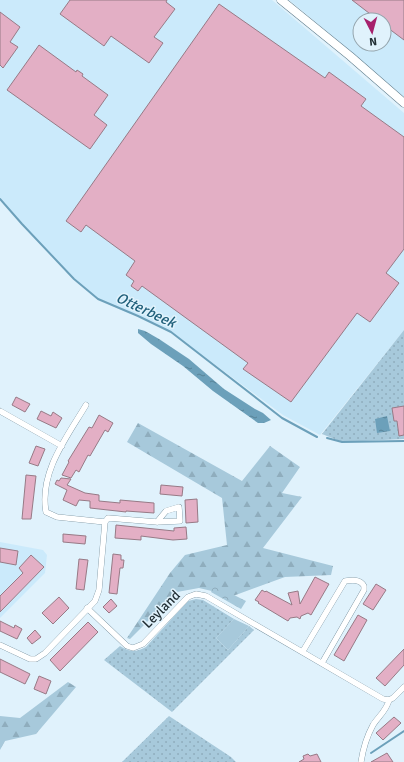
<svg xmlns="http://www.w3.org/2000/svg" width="404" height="762" viewBox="0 0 404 762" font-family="Signika,sans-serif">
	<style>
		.built { fill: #cbeafb; fill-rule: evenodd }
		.grass { fill: url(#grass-dots) }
		.forest { fill: url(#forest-firs) }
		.park { fill: url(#park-crowns) }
		.pitch { fill: #a7c9db }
		.water { fill: url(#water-ripples) }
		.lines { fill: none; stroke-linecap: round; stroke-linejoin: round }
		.stream { stroke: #6ca0ba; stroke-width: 2 }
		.building { fill: #e3afc5; stroke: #977a86 }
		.street-casing { stroke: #617e8d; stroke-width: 6 }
		.secondary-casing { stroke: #617e8d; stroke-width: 9 }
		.street { stroke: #fff; stroke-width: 5.5 }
		.secondary { stroke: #fff; stroke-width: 8 }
		.labels { text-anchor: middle; stroke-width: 3; stroke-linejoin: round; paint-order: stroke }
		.street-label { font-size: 14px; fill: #222f35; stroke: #e0f2fc }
		.water-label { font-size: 15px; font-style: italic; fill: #1f5f7a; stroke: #e0f2fc }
	</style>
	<defs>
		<pattern id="grass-dots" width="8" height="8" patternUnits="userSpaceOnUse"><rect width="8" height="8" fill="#a7c9db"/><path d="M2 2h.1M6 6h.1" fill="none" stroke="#8fadbd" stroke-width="1.8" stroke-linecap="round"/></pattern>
		<pattern id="forest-firs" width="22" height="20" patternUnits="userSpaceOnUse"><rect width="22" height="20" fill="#a7c9db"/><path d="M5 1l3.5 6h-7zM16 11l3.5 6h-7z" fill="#8fadbd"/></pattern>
		<pattern id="park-crowns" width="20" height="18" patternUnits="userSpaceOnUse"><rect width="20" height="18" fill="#a7c9db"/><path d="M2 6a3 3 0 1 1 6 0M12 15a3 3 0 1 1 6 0" fill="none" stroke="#8fadbd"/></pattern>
		<pattern id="water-ripples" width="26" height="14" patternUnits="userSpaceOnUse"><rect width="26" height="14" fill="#6ca0ba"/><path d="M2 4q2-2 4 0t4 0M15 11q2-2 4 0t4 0" fill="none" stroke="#588398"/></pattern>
	</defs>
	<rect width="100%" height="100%" fill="#e0f2fc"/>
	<!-- built -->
	<path class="built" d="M 0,0 L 272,0 L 404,113 L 404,330 L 320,435 L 283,415 L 171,332 L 136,314 L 130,314 L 98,299 L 74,279 L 22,224 L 0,199 Z
		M 289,0 L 404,0 L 404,97 L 305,13 ZM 360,20 L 384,20 L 384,44 L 360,44 Z
		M 0,542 L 43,550 L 47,555 L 45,573 L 0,618 Z"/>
	<!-- grass -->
	<path class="grass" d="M 404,330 L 404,439 L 342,442 L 322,434 Z
		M 196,599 L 203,600 L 234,619 L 216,638 L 228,650 L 249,626 L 254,630 L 172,712 L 104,660 L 120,646 C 130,652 135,653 146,647 L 188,601 Z
		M 169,716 L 231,757 L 236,762 L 122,762 Z"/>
	<!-- forest -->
	<path class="forest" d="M 138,423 L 242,481 L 270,446 L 300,467 L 282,493 L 302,497 L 263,548 L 333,566 L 331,575 L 285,577 L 233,596 L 199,588 L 177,592 L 130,639 L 127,638 L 170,573 L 185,555 L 227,545 L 222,498 L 127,442 Z
		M 68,682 L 76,687 L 36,734 L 5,741 L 0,750 L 0,716 L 20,718 Z"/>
	<!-- park -->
	<path class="park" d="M 214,585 L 246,601 L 241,609 L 211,592 Z"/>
	<!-- pitch -->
	<path class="pitch" d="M 234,619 L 249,626 L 228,650 L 216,638 Z"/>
	<!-- water -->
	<path class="water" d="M 138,329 L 145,331 L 159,339 L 189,359 L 224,389 L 255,409 L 263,413 L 271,420 L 264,423 L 258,423 L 213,391 L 183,366 L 151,344 L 138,333 Z
		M 387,416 L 390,431 L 377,433 L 375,419 Z"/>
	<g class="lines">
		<!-- stream -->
		<path class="stream" d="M 0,199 L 22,224 L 74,279 L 98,299 L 138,316 L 171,332 L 282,418 L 317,437
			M 327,438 L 342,442 L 404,441
			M 371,753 L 404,731"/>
	</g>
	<!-- building -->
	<path class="building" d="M 70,0 L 167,0 L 166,2 L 175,9 L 154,37 L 163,43 L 149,63 L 111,36 L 104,46 L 60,14 Z
		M 352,0 L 404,0 L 404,40 L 384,25 L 384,20 L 378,20 Z
		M 219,4 L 325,78 L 329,72 L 366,99 L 361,106 L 404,137 L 404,249 L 386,273 L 399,283 L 370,322 L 357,313 L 291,402 L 243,369 L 248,363 L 142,286 L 138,291 L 131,286 L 134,281 L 126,275 L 135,261 L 86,225 L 81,232 L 66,221 Z
		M 0,12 L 20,27 L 10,42 L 18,47 L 3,68 L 0,65 Z
		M 39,45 L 76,72 L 77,70 L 83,74 L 82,76 L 108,95 L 94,115 L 107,125 L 90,149 L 7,90 Z
		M 16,397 L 30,404 L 25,412 L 12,405 Z
		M 404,406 L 404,435 L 399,436 L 397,421 L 394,421 L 392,408 Z
		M 41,411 L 51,416 L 53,412 L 62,418 L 56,428 L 37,419 Z
		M 99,415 L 113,423 L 108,432 L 105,430 L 90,456 L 88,455 L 79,472 L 76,470 L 71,478 L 62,475 L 69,462 L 68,461 L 89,427 L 92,428 Z
		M 36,446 L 45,449 L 38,466 L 29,463 Z
		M 26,475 L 36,476 L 31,519 L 22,519 Z
		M 61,478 L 71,479 L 67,485 L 85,493 L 99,495 L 99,501 L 120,503 L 120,500 L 154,503 L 154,513 L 126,511 L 126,512 L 90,508 L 90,501 L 79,500 L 76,506 L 63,500 L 67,490 L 55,484 L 57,480 L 59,481 Z
		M 161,485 L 183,487 L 182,496 L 160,494 Z
		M 197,499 L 198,522 L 186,523 L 185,500 Z
		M 116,525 L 174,531 L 174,528 L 186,527 L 187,539 L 173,540 L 141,536 L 141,540 L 115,538 Z
		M 63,534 L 86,536 L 85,544 L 63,542 Z
		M 0,548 L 18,551 L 16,565 L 0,562 Z
		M 113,554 L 121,555 L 121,560 L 124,560 L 123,568 L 120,568 L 117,594 L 109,593 Z
		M 31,555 L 44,567 L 0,612 L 0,596 L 23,573 L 19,568 Z
		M 79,559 L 88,560 L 84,590 L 76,589 Z
		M 315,577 L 329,584 L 311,615 L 308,613 L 301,616 L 300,619 L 297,617 L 290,618 L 288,621 L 258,603 L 259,602 L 255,600 L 262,590 L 265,592 L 266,591 L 292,605 L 288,593 L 298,591 L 300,604 Z
		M 376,584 L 386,590 L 373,610 L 363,604 Z
		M 59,597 L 69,608 L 53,624 L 42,613 Z
		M 111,599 L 117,606 L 109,613 L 103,607 Z
		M 358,615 L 367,620 L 344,661 L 334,655 Z
		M 0,621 L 14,628 L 15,625 L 22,629 L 17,639 L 0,631 Z
		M 88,622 L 98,632 L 60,671 L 50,660 Z
		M 35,630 L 41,637 L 32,644 L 27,638 Z
		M 404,649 L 404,665 L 385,686 L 376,678 Z
		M 0,659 L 30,674 L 25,684 L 0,672 Z
		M 39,676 L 51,681 L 46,694 L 34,689 Z
		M 394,717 L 401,723 L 383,740 L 376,733 Z
		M 387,753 L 393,762 L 371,762 Z
		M 308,754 L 310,756 L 317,754 L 321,762 L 299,762 L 304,759 L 303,756 Z"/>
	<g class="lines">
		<!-- street casing -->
		<g class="street-casing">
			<path id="street" d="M 0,411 L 62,446
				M 105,522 L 108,518 L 157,522 L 180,521 L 179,507 L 166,511 L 157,522
				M 87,608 L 127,646 L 133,648 L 143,644 L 188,597 L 196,594 L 206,596 L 383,699 L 389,700
				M 0,645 L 30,659 L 36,659 L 45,653 L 95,601 L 99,590 L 105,522 L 57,517 L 46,512 C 39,472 67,437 86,405
				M 303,651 L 345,581 C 352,580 360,579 364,586 L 364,590 L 322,663
				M 361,762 C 363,749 367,736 373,725 C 378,717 387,710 389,700 L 393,698 L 404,687"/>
		</g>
		<!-- secondary casing -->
		<g class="secondary-casing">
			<path id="secondary" d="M 281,0 L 350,56 L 404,103"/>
		</g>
		<!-- street -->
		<use href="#street" class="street"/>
		<!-- secondary -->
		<use href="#secondary" class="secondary"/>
	</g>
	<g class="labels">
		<!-- street labels -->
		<g class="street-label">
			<text transform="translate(161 609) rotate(-45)" y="5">Leyland</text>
		</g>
		<!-- water labels -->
		<g class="water-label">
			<text transform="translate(146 310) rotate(25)" y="5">Otterbeek</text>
		</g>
	</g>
	<!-- north arrow -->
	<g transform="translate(372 32) rotate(174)"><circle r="19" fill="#e0f2fc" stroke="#94a4ac"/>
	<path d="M0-3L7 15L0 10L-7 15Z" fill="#a6216d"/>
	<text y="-6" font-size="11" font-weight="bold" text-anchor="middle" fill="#222f35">N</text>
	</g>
</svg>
